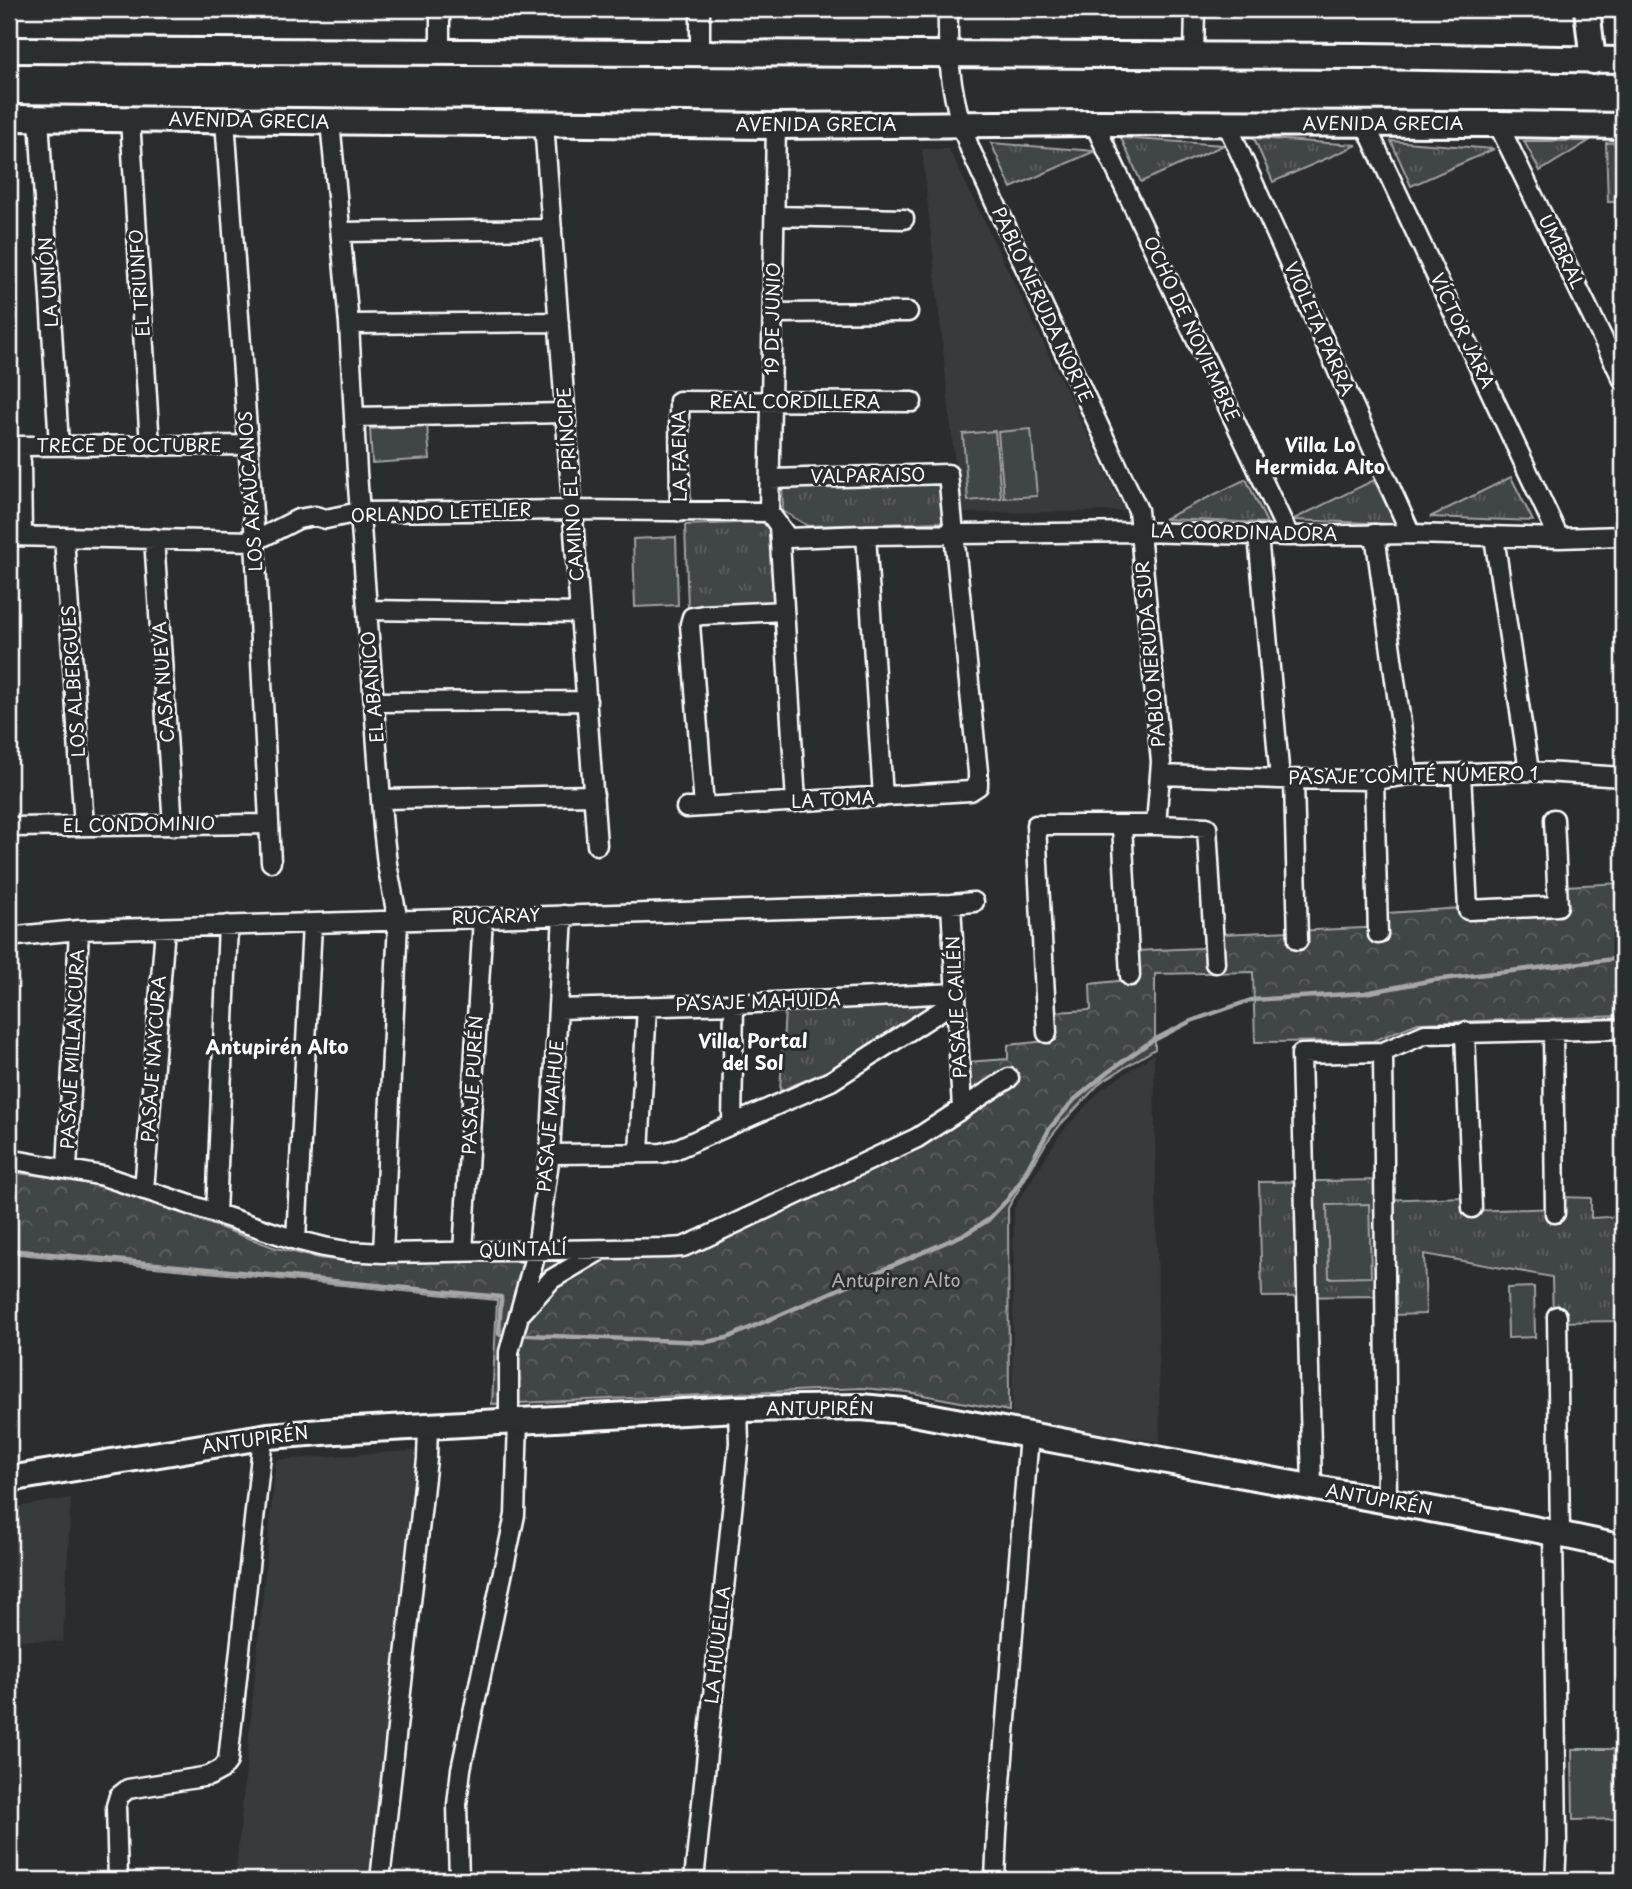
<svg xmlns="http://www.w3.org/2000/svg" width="1632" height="1889" viewBox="0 0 1632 1889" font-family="'Playpen Sans',sans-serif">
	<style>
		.built { fill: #373a3b }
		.grass { fill: url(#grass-tufts); stroke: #a0a2a2; stroke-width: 2 }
		.park { fill: url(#park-crowns); stroke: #a0a2a2; stroke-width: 2 }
		.pitch { fill: #414445; stroke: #a0a2a2; stroke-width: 2 }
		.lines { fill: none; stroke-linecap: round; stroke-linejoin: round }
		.stream { stroke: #a6a7a7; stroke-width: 4.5 }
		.street-casing { stroke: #fff; stroke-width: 23 }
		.secondary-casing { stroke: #fff; stroke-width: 30 }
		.street { stroke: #2a2d2e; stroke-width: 18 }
		.secondary { stroke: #2a2d2e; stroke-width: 24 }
		.labels { text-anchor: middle; stroke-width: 6; stroke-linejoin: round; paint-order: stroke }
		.street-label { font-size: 18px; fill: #fff; stroke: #2a2d2e }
		.park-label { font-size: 18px; fill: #b3b4b5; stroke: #2a2d2e }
		.neighbourhood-label { font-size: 19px; font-weight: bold; fill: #fff; stroke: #2a2d2e }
	</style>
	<defs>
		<pattern id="grass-tufts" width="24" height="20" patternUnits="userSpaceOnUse" patternTransform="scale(1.75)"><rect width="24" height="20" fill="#414445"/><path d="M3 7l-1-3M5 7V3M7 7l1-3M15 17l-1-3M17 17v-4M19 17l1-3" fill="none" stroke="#5e6061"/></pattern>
		<pattern id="park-crowns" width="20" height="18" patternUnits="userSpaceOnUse" patternTransform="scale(1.75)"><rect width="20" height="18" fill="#414445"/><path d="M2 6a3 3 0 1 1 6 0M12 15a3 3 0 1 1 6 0" fill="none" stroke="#5e6061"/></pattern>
	</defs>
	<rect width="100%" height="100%" fill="#2a2d2e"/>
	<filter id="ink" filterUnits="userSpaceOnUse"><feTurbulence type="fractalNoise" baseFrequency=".0143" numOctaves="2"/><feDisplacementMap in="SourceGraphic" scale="14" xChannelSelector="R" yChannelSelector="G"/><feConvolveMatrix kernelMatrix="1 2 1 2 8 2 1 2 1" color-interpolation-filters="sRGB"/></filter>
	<g filter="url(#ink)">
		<!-- built -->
		<path class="built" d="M 922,149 L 949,149 L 1125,511 L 960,513 Z
			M 1154,1054 L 1160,1442 L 1012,1419 L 1014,1208 L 1061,1133 L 1102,1089 Z
			M 426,1450 L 379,1880 L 235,1880 L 276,1460 Z
			M 71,1498 L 63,1642 L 9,1639 L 9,1508 Z"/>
		<!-- grass -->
		<path class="grass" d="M 1121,138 L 1224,145 L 1141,182 Z
			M 1254,138 L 1357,145 L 1273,182 Z
			M 1391,141 L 1494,149 L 1411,186 Z
			M 1524,141 L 1589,141 L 1540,171 Z
			M 991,143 L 1095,151 L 1011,188 Z
			M 1511,477 L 1533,521 L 1430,517 Z
			M 942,478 L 943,522 L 808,526 L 783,511 L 782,483 Z
			M 1246,479 L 1267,523 L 1164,519 Z
			M 1374,480 L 1396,524 L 1292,520 Z
			M 765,522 L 770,532 L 773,605 L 688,608 L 685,525 Z
			M 942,1000 L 832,1069 L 780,1091 L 785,1011 Z
			M 1380,1180 L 1382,1200 L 1463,1197 L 1466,1211 L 1561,1208 L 1562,1197 L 1591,1198 L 1591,1218 L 1623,1216 L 1623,1321 L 1553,1322 L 1552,1277 L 1424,1254 L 1426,1314 L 1391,1315 L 1391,1296 L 1262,1297 L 1259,1182 Z"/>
		<!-- park -->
		<path class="park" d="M 1623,883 L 1623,1016 L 1418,1023 L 1373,1041 L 1255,1042 L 1253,972 L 1155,974 L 1155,1049 L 1101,1082 L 1062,1123 L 1046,1143 L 1008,1208 L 1009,1411 L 907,1392 L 862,1388 L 492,1404 L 497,1300 L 9,1253 L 9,1172 L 98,1183 L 276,1248 L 318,1258 L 350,1262 L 675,1256 L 696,1251 L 905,1155 L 969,1117 L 967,1062 L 1008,1059 L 1008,1045 L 1056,1040 L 1055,1012 L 1091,1010 L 1090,984 L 1136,979 L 1135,951 L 1222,947 L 1222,934 L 1388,927 L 1388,913 L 1566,901 L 1565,886 Z"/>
		<!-- pitch -->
		<path class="pitch" d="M 1623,142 L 1623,202 L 1608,202 L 1606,143 Z
			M 427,425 L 430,459 L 372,463 L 370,429 Z
			M 1031,429 L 1037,496 L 1004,498 L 998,432 Z
			M 995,431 L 1001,498 L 968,501 L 963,434 Z
			M 676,537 L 678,605 L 635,607 L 633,539 Z
			M 1369,1204 L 1371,1277 L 1329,1278 L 1327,1205 Z
			M 1534,1287 L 1535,1337 L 1508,1338 L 1507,1288 Z
			M 1572,1749 L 1614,1749 L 1615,1819 L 1573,1820 Z"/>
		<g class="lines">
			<!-- stream -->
			<path class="stream" d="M 9,1250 L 501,1297 L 499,1334 L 500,1334
				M 527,1335 L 706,1342 L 727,1338 L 967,1233 L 988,1220 L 1008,1199 L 1020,1182 L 1050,1128 L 1074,1100 L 1108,1072 L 1150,1042 L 1191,1021 L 1251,1000 L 1365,993 L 1434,980 L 1623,958"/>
			<!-- street casing -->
			<g class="street-casing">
				<path id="street" d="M 440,9 L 440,52
					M 948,9 C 947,60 951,101 970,149 L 1138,510 L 1161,762 L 1156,825
					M 700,53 L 700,9
					M 1194,55 L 1195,9
					M 39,118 L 59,445
					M 130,119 L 150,446
					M 225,120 L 255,541 L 271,862
					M 330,121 L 349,324 L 357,472 L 383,828 L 387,864 L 398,921 L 383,1253
					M 544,123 L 597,845
					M 1094,123 L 1289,536
					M 1227,124 L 1411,534
					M 1365,124 L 1559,538
					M 1498,124 L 1623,380
					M 775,216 L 904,219
					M 341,232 L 552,229
					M 773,313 L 908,312
					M 349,324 L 559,322
					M 354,417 L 565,413
					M 9,446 L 249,445
					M 18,446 L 21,462 L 22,536
					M 680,512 L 679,401 L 912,402
					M 769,512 L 776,126
					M 779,526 L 796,802
					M 1375,534 L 1408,775
					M 866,535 L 883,797
					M 1258,535 L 1280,779
					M 9,536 L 255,541 L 298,519 L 315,516 L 326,519 L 359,512 L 573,510 L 769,512 L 788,538 L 866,535 L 1140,532 L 1289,536 L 1411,534 L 1559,538 L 1623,536
					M 64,537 L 84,826
					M 1494,537 L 1529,771
					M 154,538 L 173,826
					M 367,610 L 580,613
					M 374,702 L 587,701
					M 1461,773 L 1468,910 L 1558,906 L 1554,819
					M 1161,775 L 1280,779 L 1374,780 L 1408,775 L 1529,771 L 1623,777
					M 1294,780 L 1298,940
					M 1374,780 L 1378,934
					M 382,799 L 594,795
					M 704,807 L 690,624 L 692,617 L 703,615 L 784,611
					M 686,808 L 970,791 L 978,786 L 978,772 L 948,474 L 770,479
					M 1122,825 L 1130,976
					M 9,827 L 269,824
					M 951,904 L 962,1109
					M 9,938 L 17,936 L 79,930 L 951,904 L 974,902
					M 559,1009 L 734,1004 L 956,993
					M 1553,1030 L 1555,1213
					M 1465,1032 L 1472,1208
					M 1047,1033 L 1036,825 L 1156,825 L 1207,827 L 1215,963
					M 1383,1052 L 1387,1500
					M 732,1124 L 734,1004
					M 639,1153 L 647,1006
					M 550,1154 L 662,1153 L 674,1150 L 831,1081 L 956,1001
					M 9,1159 L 103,1176 L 296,1240 L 324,1247 L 347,1251 L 383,1253 L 668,1248 L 683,1247 L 704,1238 L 917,1138 L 1009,1078
					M 67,1169 L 79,930
					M 144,1190 L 165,928
					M 216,1214 L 228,925
					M 296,1240 L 312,924
					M 463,1252 L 483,918
					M 522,1312 L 552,1279 L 601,1250
					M 1557,1316 L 1560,1534
					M 509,1422 L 509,1352 L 537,1249 L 550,1154 L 563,915
					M 1312,1487 L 1301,1054 L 1383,1052 L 1425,1034 L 1623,1029
					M 1553,1532 L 1557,1841 L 1555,1880
					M 118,1880 L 116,1806 L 119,1796 L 128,1789 L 209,1776 L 222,1769 L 228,1761 L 263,1437
					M 380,1880 L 427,1459 L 428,1426
					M 459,1880 L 457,1805 L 461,1769 L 515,1515 L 518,1421
					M 694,1880 L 739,1443 L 738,1409
					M 995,1880 L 997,1832 L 1029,1435"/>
			</g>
			<!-- secondary casing -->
			<g class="secondary-casing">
				<path id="secondary" d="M 1587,9 L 1593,61
					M 9,50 L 1364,56 L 1623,60
					M 9,118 L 776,126 L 1094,123 L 1498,124 L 1623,126
					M 9,1479 L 268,1436 L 336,1431 L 738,1409 L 861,1407 L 903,1411 C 1039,1437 1174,1463 1310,1487 C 1415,1506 1520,1525 1623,1548"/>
			</g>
			<!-- street -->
			<use href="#street" class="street"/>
			<!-- secondary -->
			<use href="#secondary" class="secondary"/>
		</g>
	</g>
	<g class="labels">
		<!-- street labels -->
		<g class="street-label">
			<text transform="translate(249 121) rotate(1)" y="6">AVENIDA GRECIA</text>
			<text x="1383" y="130">AVENIDA GRECIA</text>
			<text x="816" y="131">AVENIDA GRECIA</text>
			<text transform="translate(1561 252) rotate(64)" y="6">UMBRAL</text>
			<text transform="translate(49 282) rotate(-94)" y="6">LA UNIÓN</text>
			<text transform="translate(140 283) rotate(-94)" y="6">EL TRIUNFO</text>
			<text transform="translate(1042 305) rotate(65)" y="6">PABLO NERUDA NORTE</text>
			<text transform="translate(773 319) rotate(-89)" y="6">19 DE JUNIO</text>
			<text transform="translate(1191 329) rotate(65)" y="6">OCHO DE NOVIEMBRE</text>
			<text transform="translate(1319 329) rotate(66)" y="6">VIOLETA PARRA</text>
			<text transform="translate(1462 331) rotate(65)" y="6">VÍCTOR JARA</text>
			<text x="795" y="408">REAL CORDILLERA</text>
			<text x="129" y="452">TRECE DE OCTUBRE</text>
			<text transform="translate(680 456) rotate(-91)" y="6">LA FAENA</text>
			<text transform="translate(868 476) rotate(-1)" y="6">VALPARAISO</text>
			<text transform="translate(571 484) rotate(-94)" y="6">CAMINO EL PRÍNCIPE</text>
			<text transform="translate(251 491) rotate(-94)" y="6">LOS ARAUCANOS</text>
			<text transform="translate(441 513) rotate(-2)" y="6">ORLANDO LETELIER</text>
			<text transform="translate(1244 533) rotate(1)" y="6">LA COORDINADORA</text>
			<text transform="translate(1151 654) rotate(-95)" y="6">PABLO NERUDA SUR</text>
			<text transform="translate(74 681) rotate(-94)" y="6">LOS ALBERGUES</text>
			<text transform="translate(164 682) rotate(-94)" y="6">CASA NUEVA</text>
			<text transform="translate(373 687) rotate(-95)" y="6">EL ABANICO</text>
			<text transform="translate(1413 776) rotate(-1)" y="6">PASAJE COMITÉ NÚMERO 1</text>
			<text transform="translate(833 800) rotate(-3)" y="6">LA TOMA</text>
			<text transform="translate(139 825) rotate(-1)" y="6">EL CONDOMINIO</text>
			<text transform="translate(496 917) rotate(-2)" y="6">RUCARAY</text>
			<text transform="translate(758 1002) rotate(-2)" y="6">PASAJE MAHUIDA</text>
			<text transform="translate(957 1007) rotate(-93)" y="6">PASAJE CAILÉN</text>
			<text transform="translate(73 1049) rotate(-87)" y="6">PASAJE MILLANCURA</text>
			<text transform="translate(154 1059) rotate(-86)" y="6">PASAJE NAYCURA</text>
			<text transform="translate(473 1085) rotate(-87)" y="6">PASAJE PURÉN</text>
			<text transform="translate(551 1116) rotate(-85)" y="6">PASAJE MAIHUE</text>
			<text transform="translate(523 1250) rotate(-2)" y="6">QUINTALÍ</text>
			<text x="820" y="1415">ANTUPIRÉN</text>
			<text transform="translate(255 1440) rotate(-8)" y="6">ANTUPIRÉN</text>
			<text transform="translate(1379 1500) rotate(10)" y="6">ANTUPIRÉN</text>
			<text transform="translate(718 1645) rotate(-84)" y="6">LA HUUELLA</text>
		</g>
		<!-- park labels -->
		<g class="park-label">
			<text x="896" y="1287">Antupiren Alto</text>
		</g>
		<!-- neighbourhood labels -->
		<g class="neighbourhood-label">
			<text x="1320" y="452">Villa Lo<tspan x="1320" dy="22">Hermida Alto</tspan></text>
			<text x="753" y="1048">Villa Portal<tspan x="753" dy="22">del Sol</tspan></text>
			<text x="277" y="1054">Antupirén Alto</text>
		</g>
	</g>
	<!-- margin -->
	<rect width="1632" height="1889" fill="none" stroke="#2a2d2e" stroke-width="35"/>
	<rect x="18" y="18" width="1597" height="1854" fill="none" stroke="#fff" stroke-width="2.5" filter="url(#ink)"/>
</svg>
